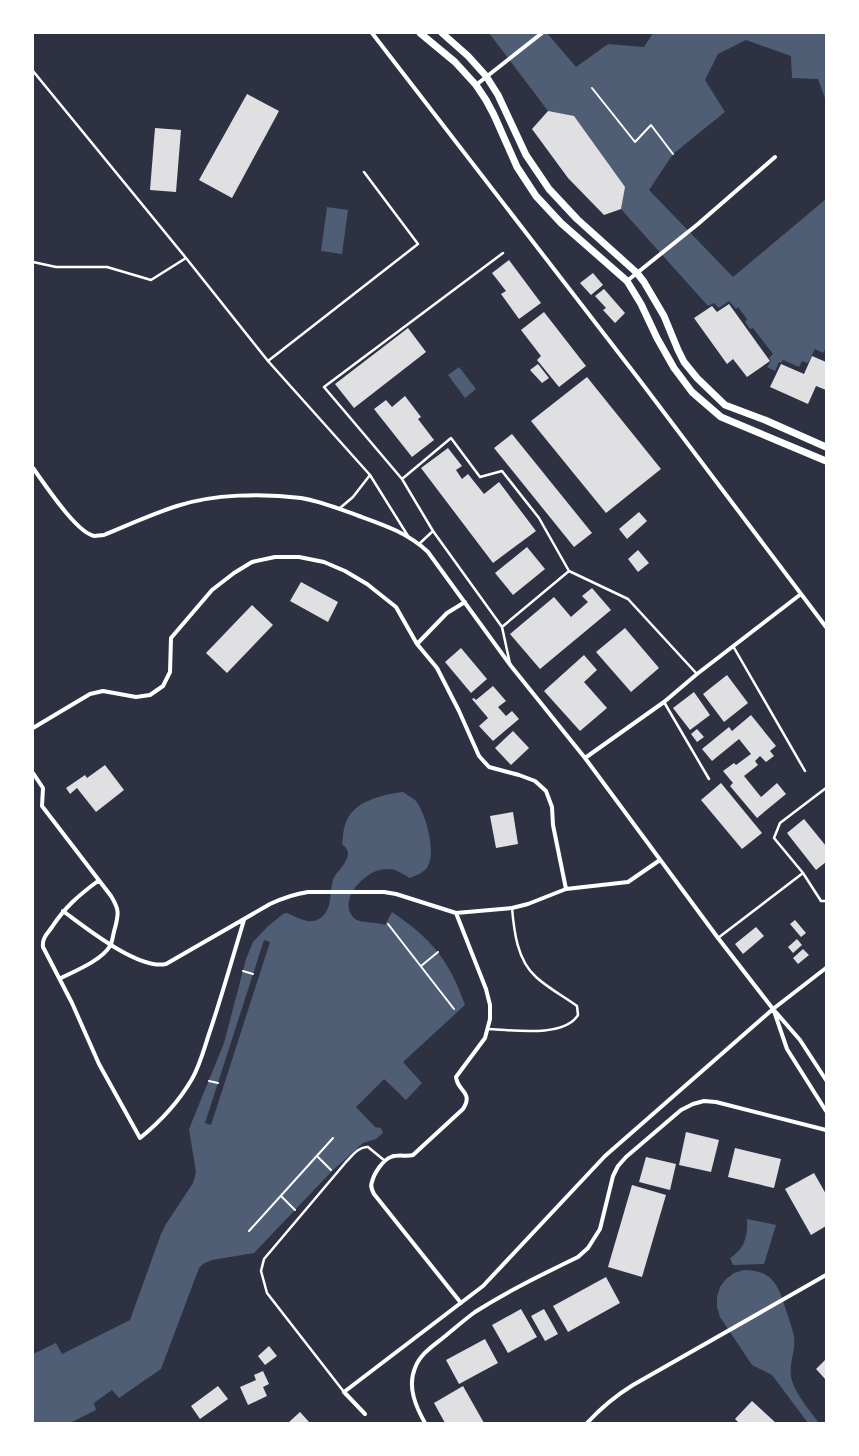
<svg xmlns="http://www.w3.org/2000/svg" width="859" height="1456" viewBox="0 0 859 1456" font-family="'Noto Sans',sans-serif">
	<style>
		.water { fill: #4f5d75 }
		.pier { fill: #2d3142 }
		.building { fill: #e0e0e3 }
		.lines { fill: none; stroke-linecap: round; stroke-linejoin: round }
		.path { stroke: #fff; stroke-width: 2 }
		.service { stroke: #fff; stroke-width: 2.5 }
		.minor { stroke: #fff; stroke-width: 4 }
		.tertiary { stroke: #fff; stroke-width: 7 }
	</style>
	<rect width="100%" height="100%" fill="#2d3142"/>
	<!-- water -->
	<path class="water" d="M 489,33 L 547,33 L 576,67 L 608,44 L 644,47 L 653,33 L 826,33 L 826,101 L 818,79 L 792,78 L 791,56 L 746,40 L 718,54 L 705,80 L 725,112 L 673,154 L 649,190 L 733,277 L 826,199 L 826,348 L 823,353 L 815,349 L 808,363 L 802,361 L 799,367 L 783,360 L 781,363 L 779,362 L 775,371 L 767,367 L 771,361 L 769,358 L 773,354 L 753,328 L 750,329 L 745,322 L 747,319 L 738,307 L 736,309 L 729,301 L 719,308 L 714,303 L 708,306 L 621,209 L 624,187 L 548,111 Z
		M 327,207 L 348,210 L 342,254 L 321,251 Z
		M 459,367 L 476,389 L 465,398 L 448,375 Z
		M 403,792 C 407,795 412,797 416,801 C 426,814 436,851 428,866 C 424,873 417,875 410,878 C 403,874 396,869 388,869 C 366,867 335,902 355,919 C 360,923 377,922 385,925 L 392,912 C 432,939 449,960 465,1005 L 403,1062 L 422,1083 L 406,1100 L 384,1079 L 356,1107 L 375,1127 L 381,1128 L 383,1133 L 376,1139 L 363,1143 L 332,1171 L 254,1253 L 212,1260 L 203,1264 L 199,1268 L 161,1369 L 119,1398 L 112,1390 L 94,1403 L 96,1410 L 70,1423 L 33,1423 L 33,1354 L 56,1343 L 62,1354 L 130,1320 L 161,1234 L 166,1224 L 193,1183 L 196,1172 L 189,1129 L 224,1043 L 246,959 L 253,942 L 267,927 L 283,914 L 287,913 C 297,917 308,925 319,919 C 333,911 329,893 333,880 C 336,871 348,864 348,853 C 348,849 345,847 342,844 C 343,838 343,831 345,825 C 352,801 381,795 403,792 Z
		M 747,1219 L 776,1225 L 764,1264 L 733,1265 L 730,1258 C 745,1249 748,1235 747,1219 Z
		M 744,1270 C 775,1270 779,1288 787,1313 C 789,1320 793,1329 794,1337 C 796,1350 789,1362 791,1376 C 793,1391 810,1411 819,1423 L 808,1423 L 772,1375 L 752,1365 L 720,1317 L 717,1307 L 717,1297 L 720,1287 L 726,1279 L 734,1273 Z"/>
	<!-- pier -->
	<path class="pier" d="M 264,940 L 270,942 L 211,1125 L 205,1123 Z"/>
	<!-- building -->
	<path class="building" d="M 247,94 L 279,111 L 232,198 L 199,180 Z
		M 548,111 L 574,116 L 625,187 L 621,209 L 604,215 L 568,178 L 532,129 Z
		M 155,128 L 181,130 L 176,192 L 150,190 Z
		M 509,260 L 541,303 L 519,319 L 501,294 L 506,291 L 492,273 Z
		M 593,273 L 603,285 L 591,295 L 580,283 Z
		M 604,289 L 625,313 L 615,323 L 603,310 L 606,308 L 595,296 Z
		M 729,304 L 770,361 L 747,377 L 733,359 L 727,364 L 694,318 L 712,306 L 717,312 Z
		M 544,312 L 586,366 L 559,387 L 537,360 L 541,356 L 521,330 Z
		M 408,328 L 426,352 L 354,408 L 335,384 Z
		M 812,356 L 826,362 L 826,390 L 816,386 L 808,404 L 770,387 L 781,364 L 804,374 Z
		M 538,364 L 549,378 L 542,383 L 530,370 Z
		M 587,377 L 661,469 L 606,513 L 531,421 Z
		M 405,396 L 421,417 L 418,419 L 434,440 L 412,457 L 374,409 L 386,400 L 392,407 Z
		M 512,434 L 592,533 L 574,547 L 494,448 Z
		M 448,448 L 462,466 L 456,470 L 462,479 L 468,474 L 484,494 L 499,482 L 536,531 L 493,563 L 421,468 Z
		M 639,512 L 647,521 L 627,539 L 619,529 Z
		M 527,547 L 545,569 L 513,595 L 495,573 Z
		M 638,550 L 649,563 L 638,572 L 628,559 Z
		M 301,582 L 338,602 L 328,622 L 290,601 Z
		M 592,588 L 611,610 L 540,669 L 510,634 L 554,597 L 571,617 L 588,602 L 582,596 Z
		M 252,605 L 273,625 L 227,673 L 206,653 Z
		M 625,628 L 659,668 L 631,692 L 596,652 Z
		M 461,648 L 487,679 L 471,693 L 445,662 Z
		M 584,655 L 597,670 L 584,682 L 607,708 L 580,731 L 544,691 Z
		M 727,675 L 748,703 L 724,722 L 703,694 Z
		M 493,686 L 506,701 L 498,707 L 506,716 L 512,711 L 519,719 L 493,741 L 479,726 L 488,718 L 472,699 L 474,698 L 476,700 Z
		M 694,692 L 710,715 L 690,730 L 673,708 Z
		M 751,715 L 776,746 L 770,751 L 774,756 L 766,762 L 760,756 L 755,761 L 758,765 L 744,776 L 761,797 L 777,783 L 786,794 L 757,818 L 730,786 L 733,783 L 723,771 L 734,763 L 736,765 L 751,754 L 739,739 L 712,761 L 702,749 L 729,727 L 732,731 Z
		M 697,729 L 704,737 L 697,742 L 691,734 Z
		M 513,731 L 529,748 L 511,765 L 495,748 Z
		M 105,765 L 124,790 L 96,812 L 77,788 L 70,794 L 66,788 L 85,775 L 87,778 Z
		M 721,783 L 762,833 L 742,849 L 701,800 Z
		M 513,812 L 518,844 L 496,848 L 490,816 Z
		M 804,819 L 826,846 L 826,862 L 816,870 L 787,833 Z
		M 795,920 L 806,933 L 801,937 L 790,924 Z
		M 756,927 L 764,936 L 743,954 L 735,944 Z
		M 797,939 L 802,945 L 793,953 L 788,947 Z
		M 803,949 L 809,955 L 798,964 L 793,958 Z
		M 686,1132 L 719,1140 L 711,1172 L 679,1165 Z
		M 735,1148 L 781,1159 L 774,1188 L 728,1177 Z
		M 646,1157 L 676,1164 L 670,1190 L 639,1182 Z
		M 814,1173 L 826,1194 L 826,1226 L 811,1235 L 785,1189 Z
		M 632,1185 L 666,1195 L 642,1277 L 608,1267 Z
		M 606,1277 L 620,1303 L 568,1332 L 553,1306 Z
		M 521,1309 L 537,1337 L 508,1353 L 492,1325 Z
		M 544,1309 L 558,1334 L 545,1341 L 531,1316 Z
		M 485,1339 L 498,1363 L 459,1384 L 446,1360 Z
		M 269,1346 L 277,1356 L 265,1365 L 258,1356 Z
		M 826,1359 L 826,1380 L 816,1369 Z
		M 263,1371 L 269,1384 L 263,1387 L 267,1396 L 248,1405 L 240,1387 L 256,1380 L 254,1375 Z
		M 218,1386 L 228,1399 L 200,1419 L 191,1406 Z
		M 463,1386 L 484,1423 L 445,1423 L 434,1403 Z
		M 752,1401 L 776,1423 L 739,1423 L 735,1419 Z
		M 300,1412 L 310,1423 L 288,1423 Z"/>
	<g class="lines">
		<!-- path -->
		<path class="path" d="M 592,88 L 635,142 L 651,125 L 673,154
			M 388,924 L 454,1009
			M 421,966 L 438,952
			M 243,971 L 253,974
			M 209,1081 L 218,1083
			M 317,1156 L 331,1170
			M 281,1196 L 295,1210
			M 249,1231 L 333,1138"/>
		<!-- service -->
		<path class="service" d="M 33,71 L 186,258 L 268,361 L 370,475 L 408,536
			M 33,262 L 56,267 L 107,267 L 151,280 L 186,258
			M 268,361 L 418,244 L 364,172
			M 402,479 L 451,438 L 480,477 L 502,471 L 539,518 L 569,571 L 502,627 L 510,664
			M 340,508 L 353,497 L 370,475
			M 419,544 L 433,531
			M 569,571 L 628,599 L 697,674
			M 502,627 L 433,531 L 402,479 L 324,387 L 503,253
			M 733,646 L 805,771
			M 664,702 L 709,779
			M 826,788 L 780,823 L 774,838 L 803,873 L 821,901 L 826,901
			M 718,938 L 803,873
			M 488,1029 C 512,1030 564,1038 578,1015 L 577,1006 C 563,996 548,988 536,977 C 517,960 514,931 512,908
			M 344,1392 L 267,1293 L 261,1271 L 264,1259 L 346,1162 C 352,1156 359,1146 368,1147 L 385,1161"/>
		<!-- minor -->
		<path class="minor" d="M 372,33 L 638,378 L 826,627
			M 476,85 L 542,33
			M 627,281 L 698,224 L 775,157
			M 33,468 C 44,483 77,534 95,536 C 97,536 101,535 104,535 C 128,525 152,514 177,506 C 213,494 263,493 301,498 C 320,501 340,509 359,516 C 384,525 408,533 428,552 L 511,666 L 585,758 L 718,938 L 773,1009 L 800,1040 L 826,1080
			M 417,644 L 447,613 L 465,602
			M 33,728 L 90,694 L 103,691 L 136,697 L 150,695 L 163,686 L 170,672 L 171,638 L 212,590 L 234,573 L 252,562 L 275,557 L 299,557 L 324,562 L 345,571 L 367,584 L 396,607 L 417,644 L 437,668 L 459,711 L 479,756 L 489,767 L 519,775 L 535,781 L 546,791 L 552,807 L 553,825 L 566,889 L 528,904 L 512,908 L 456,913 L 486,989 L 490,1005 L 490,1019 L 485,1038 L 456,1077 C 457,1091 474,1092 463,1109 L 413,1155 C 406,1157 398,1154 391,1157 C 383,1160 374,1173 372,1182 C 370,1186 372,1190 374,1194 L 461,1303
			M 585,758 L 664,702 L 697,674 L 801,594
			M 33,773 L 43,788 L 42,806 L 111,896 C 119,909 119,913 115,928 C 113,933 113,941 110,946 C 102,960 75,971 61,978
			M 98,881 C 79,895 65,907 52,927 C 47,934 42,938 43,947 L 72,1003 L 99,1064 L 140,1138 C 161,1121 178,1103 192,1079 C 201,1063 205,1045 211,1028 C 223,992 233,956 244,920
			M 566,889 L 628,882 L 660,860
			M 63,911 C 85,927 138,970 166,964 L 270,904 C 283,898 294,894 308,892 L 384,892 L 396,894 L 456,913
			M 774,1011 L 787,1049 L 826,1111
			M 365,1414 L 344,1392 L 483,1286 L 605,1156 L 773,1009 L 826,968
			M 425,1423 C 416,1407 407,1387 415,1368 C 420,1354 433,1346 444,1337 C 454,1329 464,1320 475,1312 C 508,1291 543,1274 578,1257 L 588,1248 L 600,1229 L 613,1176 L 618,1166 L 626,1157 L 681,1110 L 693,1104 L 704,1101 L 716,1102 L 826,1130
			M 587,1423 C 601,1408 615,1396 633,1385 L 826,1275"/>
		<!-- tertiary -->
		<path class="tertiary" d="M 420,33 L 455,62 L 476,85 L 486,100 L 494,115 L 517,167 L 536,196 L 561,223 L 627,281 L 641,304 L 657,338 L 674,368 L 692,392 L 721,417 L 826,461
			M 442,33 L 468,56 L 486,76 L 498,95 L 526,155 L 549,189 L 577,219 L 637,273 L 644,282 L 664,316 L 678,350 L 684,362 L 697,378 L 725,405 L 765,420 L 826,447"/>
	</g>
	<!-- border -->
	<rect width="859" height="1456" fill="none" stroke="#ffffff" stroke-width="68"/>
</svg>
